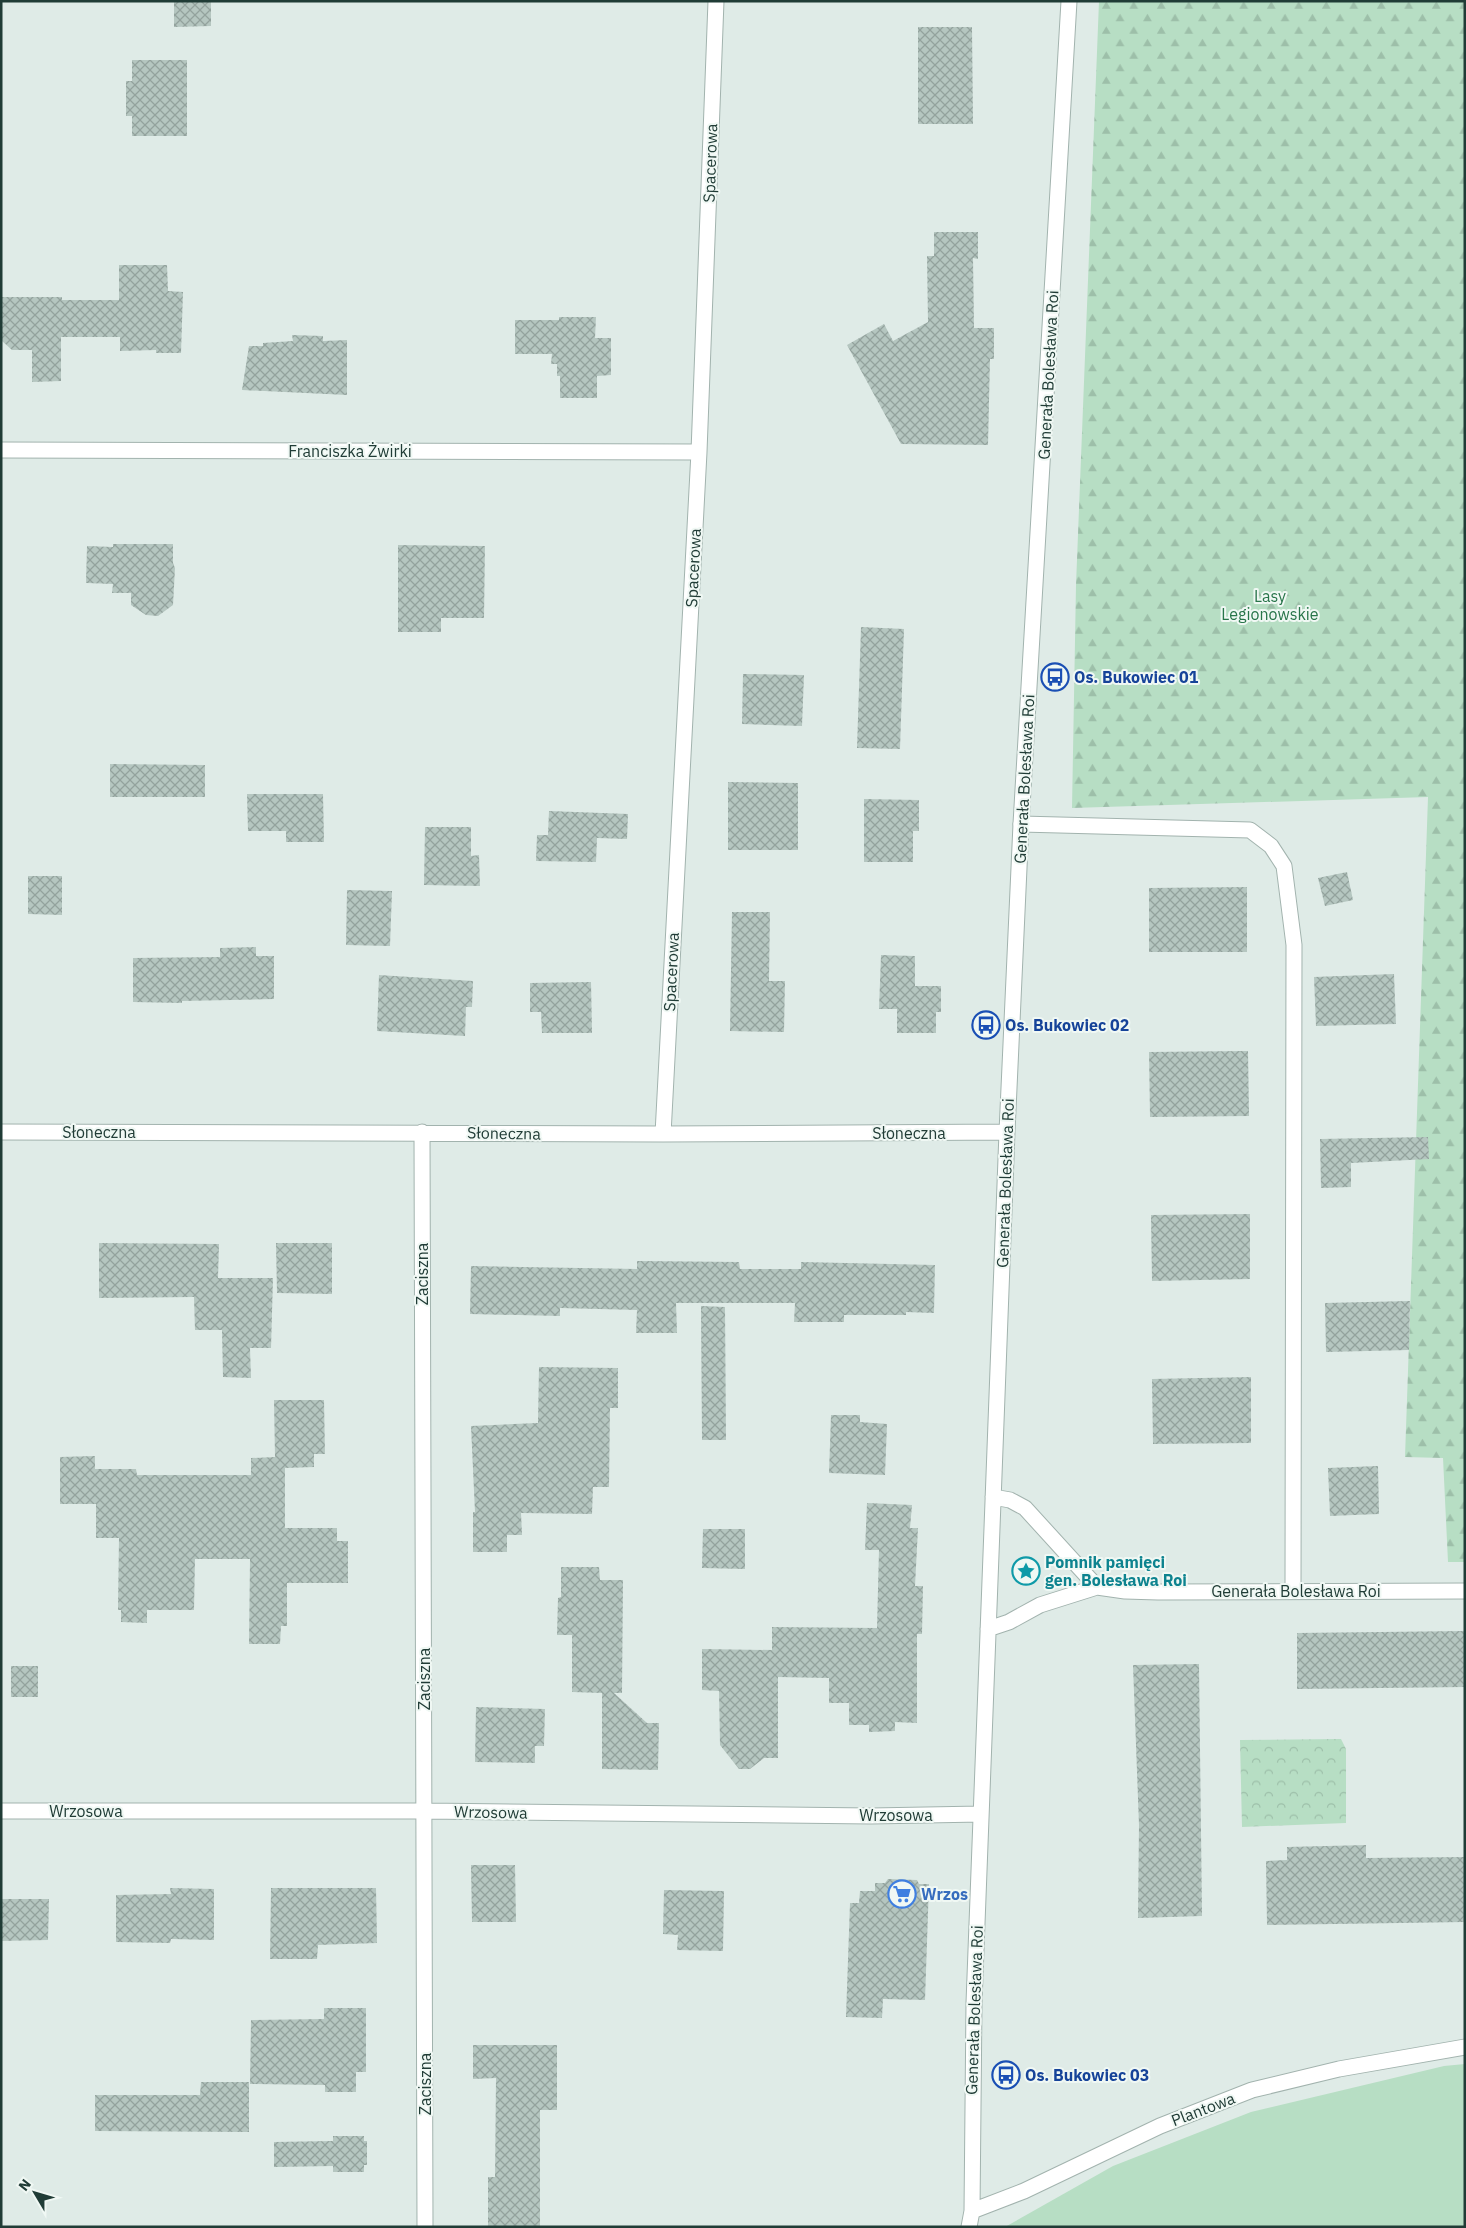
<svg xmlns="http://www.w3.org/2000/svg" width="1466" height="2228" viewBox="0 0 1466 2228" font-family="'IBM Plex Sans',sans-serif">
	<style>
		.grass { fill: #b7dec4 }
		.forest { fill: url(#forest-firs) }
		.park { fill: url(#park-crowns) }
		.building { fill: url(#building-cross-hatch) }
		.lines { fill: none; stroke-linecap: round; stroke-linejoin: round }
		.service-casing { stroke: #a2b3ae; stroke-width: 17 }
		.minor-casing { stroke: #a2b3ae; stroke-width: 17 }
		.service { stroke: #fff; stroke-width: 15 }
		.minor { stroke: #fff; stroke-width: 15 }
		.labels { text-anchor: middle; stroke-width: 4; stroke-linejoin: round; paint-order: stroke }
		.street-label { font-size: 16px; fill: #203c36; stroke: #f0f8f4 }
		.park-label { font-size: 16px; fill: #28754a; stroke: #f0f8f4 }
		.transit-label { font-size: 16px; font-weight: bold; fill: #164399; stroke: #f0f8f4; text-anchor: start }
		.culture-label { font-size: 16px; font-weight: bold; fill: #0d838f; stroke: #f0f8f4; text-anchor: start }
		.shop-label { font-size: 16px; font-weight: bold; fill: #366cbe; stroke: #f0f8f4; text-anchor: start }
	</style>
	<defs>
		<pattern id="forest-firs" width="22" height="20" patternUnits="userSpaceOnUse" patternTransform="scale(1.25)"><rect width="22" height="20" fill="#b7dec4"/><path d="M5 1l3.5 6h-7zM16 11l3.5 6h-7z" fill="#9dbfa9"/></pattern>
		<pattern id="park-crowns" width="20" height="18" patternUnits="userSpaceOnUse" patternTransform="scale(1.25)"><rect width="20" height="18" fill="#b7dec4"/><path d="M2 6a3 3 0 1 1 6 0M12 15a3 3 0 1 1 6 0" fill="none" stroke="#9dbfa9"/></pattern>
		<pattern id="building-cross-hatch" width="8" height="8" patternUnits="userSpaceOnUse" patternTransform="scale(1.25)"><rect width="8" height="8" fill="#b5c6c0"/><path d="M0 0l8 8M0 8l8-8" fill="none" stroke="#93a29d"/></pattern>
	</defs>
	<rect width="100%" height="100%" fill="#dfebe7"/>
	<!-- grass -->
	<path class="grass" d="M 1465,2064 L 1465,2227 L 1005,2227 L 1113,2166 L 1251,2112 L 1444,2066 Z"/>
	<!-- forest -->
	<path class="forest" d="M 1099,1 L 1465,1 L 1465,1562 L 1448,1562 L 1443,1458 L 1405,1457 L 1428,797 L 1072,808 L 1076,585 Z"/>
	<!-- park -->
	<path class="park" d="M 1341,1739 L 1346,1749 L 1346,1823 L 1242,1827 L 1240,1740 Z"/>
	<!-- building -->
	<path class="building" d="M 174,1 L 211,1 L 211,26 L 174,27 Z
		M 918,27 L 972,27 L 973,124 L 918,124 Z
		M 132,60 L 187,60 L 187,136 L 132,136 L 132,116 L 126,116 L 126,81 L 132,81 Z
		M 934,232 L 978,232 L 978,259 L 973,258 L 974,328 L 994,328 L 994,359 L 990,359 L 988,445 L 901,444 L 847,345 L 884,324 L 893,341 L 928,322 L 927,256 L 934,256 Z
		M 119,265 L 167,265 L 168,291 L 183,292 L 181,353 L 156,353 L 156,350 L 120,351 L 120,337 L 61,337 L 61,381 L 32,382 L 32,350 L 12,350 L 1,340 L 1,297 L 62,297 L 62,300 L 119,300 Z
		M 559,317 L 596,317 L 595,338 L 611,338 L 611,375 L 597,376 L 597,398 L 560,398 L 560,376 L 557,376 L 557,364 L 551,364 L 552,354 L 515,354 L 515,320 L 559,320 Z
		M 292,335 L 323,336 L 323,341 L 347,340 L 347,395 L 242,390 L 249,346 L 263,346 L 263,343 L 293,341 Z
		M 113,544 L 173,544 L 173,563 L 175,568 L 173,605 L 158,616 L 146,615 L 131,605 L 131,593 L 112,593 L 113,584 L 86,583 L 87,546 L 113,547 Z
		M 398,545 L 485,546 L 484,618 L 441,618 L 441,632 L 398,632 Z
		M 861,627 L 904,629 L 900,749 L 857,748 Z
		M 743,674 L 804,675 L 802,726 L 742,724 Z
		M 110,764 L 205,765 L 205,797 L 110,797 Z
		M 728,782 L 798,783 L 798,850 L 728,850 Z
		M 247,794 L 323,794 L 324,842 L 286,842 L 286,831 L 248,831 Z
		M 864,799 L 919,800 L 919,831 L 913,831 L 913,862 L 864,862 Z
		M 549,811 L 628,814 L 627,839 L 597,838 L 596,862 L 536,861 L 537,835 L 548,835 Z
		M 425,827 L 471,827 L 471,856 L 479,855 L 480,886 L 424,885 Z
		M 1347,872 L 1353,900 L 1325,906 L 1318,878 Z
		M 28,876 L 62,876 L 62,915 L 28,914 Z
		M 1247,887 L 1247,952 L 1149,952 L 1149,888 Z
		M 347,890 L 392,891 L 390,946 L 346,945 Z
		M 732,912 L 770,912 L 769,981 L 785,981 L 784,1032 L 730,1031 Z
		M 256,947 L 256,956 L 274,956 L 274,999 L 182,1001 L 182,1003 L 133,1002 L 133,958 L 220,957 L 220,948 Z
		M 881,955 L 915,956 L 915,986 L 941,986 L 941,1012 L 936,1012 L 936,1033 L 897,1033 L 897,1009 L 879,1009 Z
		M 1394,974 L 1396,1024 L 1316,1026 L 1314,977 Z
		M 379,975 L 473,981 L 472,1007 L 466,1007 L 465,1036 L 377,1031 Z
		M 591,982 L 592,1033 L 542,1033 L 541,1012 L 530,1012 L 530,983 Z
		M 1248,1051 L 1249,1116 L 1150,1117 L 1149,1052 Z
		M 1428,1137 L 1429,1159 L 1351,1163 L 1351,1187 L 1321,1188 L 1320,1139 Z
		M 1250,1214 L 1250,1279 L 1152,1281 L 1151,1215 Z
		M 99,1243 L 219,1244 L 218,1278 L 273,1278 L 271,1348 L 250,1348 L 251,1378 L 223,1377 L 222,1330 L 195,1330 L 194,1297 L 99,1298 Z
		M 276,1243 L 332,1243 L 332,1294 L 277,1293 Z
		M 637,1261 L 739,1262 L 740,1269 L 801,1269 L 801,1262 L 935,1265 L 934,1313 L 906,1312 L 906,1315 L 844,1315 L 844,1322 L 794,1322 L 795,1303 L 676,1303 L 677,1333 L 636,1333 L 637,1310 L 560,1308 L 560,1316 L 470,1314 L 471,1266 L 637,1269 Z
		M 1410,1301 L 1409,1350 L 1326,1352 L 1325,1303 Z
		M 701,1306 L 725,1307 L 726,1440 L 702,1440 Z
		M 539,1367 L 618,1368 L 618,1408 L 610,1408 L 609,1487 L 593,1487 L 592,1514 L 521,1513 L 522,1535 L 507,1535 L 507,1552 L 473,1552 L 473,1512 L 475,1512 L 471,1426 L 538,1423 Z
		M 1251,1377 L 1251,1443 L 1153,1444 L 1152,1379 Z
		M 274,1400 L 324,1400 L 325,1454 L 314,1454 L 314,1467 L 285,1468 L 285,1528 L 337,1528 L 337,1541 L 348,1541 L 348,1583 L 287,1583 L 287,1626 L 281,1626 L 280,1644 L 249,1644 L 250,1559 L 195,1559 L 194,1610 L 147,1610 L 147,1623 L 121,1622 L 121,1610 L 118,1610 L 119,1538 L 96,1538 L 96,1504 L 60,1504 L 60,1457 L 95,1456 L 95,1469 L 136,1469 L 137,1475 L 251,1475 L 251,1458 L 275,1457 Z
		M 831,1415 L 860,1415 L 860,1422 L 887,1424 L 885,1475 L 829,1473 Z
		M 1378,1466 L 1379,1514 L 1330,1516 L 1328,1468 Z
		M 867,1503 L 912,1505 L 910,1528 L 918,1528 L 915,1586 L 923,1586 L 922,1634 L 917,1634 L 917,1723 L 895,1722 L 895,1731 L 869,1732 L 869,1725 L 849,1725 L 849,1703 L 829,1703 L 829,1678 L 778,1677 L 778,1758 L 764,1758 L 750,1769 L 739,1769 L 720,1745 L 719,1691 L 702,1690 L 702,1649 L 772,1650 L 772,1627 L 877,1628 L 879,1550 L 865,1550 Z
		M 703,1529 L 745,1529 L 745,1569 L 702,1568 Z
		M 561,1567 L 599,1567 L 600,1580 L 623,1580 L 622,1693 L 614,1693 L 647,1723 L 659,1723 L 658,1770 L 602,1769 L 602,1693 L 572,1692 L 572,1635 L 557,1635 L 558,1598 L 561,1597 Z
		M 1465,1631 L 1465,1687 L 1297,1689 L 1297,1633 Z
		M 1199,1664 L 1202,1916 L 1138,1918 L 1139,1825 L 1133,1665 Z
		M 11,1666 L 38,1666 L 38,1697 L 11,1697 Z
		M 476,1707 L 545,1709 L 544,1746 L 535,1746 L 535,1763 L 475,1762 Z
		M 1366,1845 L 1366,1858 L 1465,1857 L 1465,1922 L 1267,1925 L 1266,1861 L 1287,1860 L 1287,1847 Z
		M 471,1865 L 515,1865 L 516,1922 L 472,1922 Z
		M 888,1879 L 917,1880 L 919,1884 L 929,1884 L 925,2000 L 883,1999 L 882,2018 L 846,2017 L 850,1903 L 859,1903 L 860,1891 L 875,1891 L 875,1883 L 885,1883 Z
		M 170,1888 L 214,1889 L 214,1940 L 171,1939 L 170,1943 L 116,1942 L 116,1895 L 171,1894 Z
		M 271,1888 L 376,1888 L 377,1943 L 318,1945 L 317,1959 L 270,1959 Z
		M 664,1890 L 724,1891 L 723,1951 L 677,1950 L 678,1935 L 663,1934 Z
		M 1,1899 L 49,1899 L 48,1940 L 1,1941 Z
		M 324,2008 L 366,2008 L 366,2072 L 356,2072 L 356,2092 L 325,2092 L 325,2085 L 250,2084 L 251,2020 L 324,2019 Z
		M 473,2045 L 557,2045 L 557,2110 L 540,2110 L 540,2227 L 488,2227 L 488,2177 L 495,2177 L 496,2078 L 473,2079 Z
		M 201,2082 L 249,2082 L 249,2132 L 95,2131 L 95,2095 L 200,2095 Z
		M 333,2136 L 364,2136 L 364,2141 L 367,2141 L 367,2165 L 364,2165 L 364,2172 L 333,2172 L 333,2166 L 274,2167 L 274,2142 L 333,2141 Z"/>
	<g class="lines">
		<!-- service casing -->
		<g class="service-casing">
			<path id="service" d="M 1021,824 L 1250,830 L 1271,846 L 1284,866 L 1294,945 L 1293,1590"/>
		</g>
		<!-- minor casing -->
		<g class="minor-casing">
			<path id="minor" d="M 1,450 L 699,452
				M 1,1132 L 663,1134 L 1007,1132
				M 422,1132 L 425,2227
				M 663,1134 L 699,452 L 716,1
				M 993,1497 L 1010,1500 L 1025,1508 L 1097,1587
				M 988,1629 L 1009,1622 L 1040,1605 L 1097,1587 L 1125,1591 L 1158,1592 L 1465,1591
				M 1,1811 L 425,1811 L 871,1816 L 981,1814
				M 972,2211 L 1024,2191 L 1160,2126 L 1252,2090 L 1339,2069 L 1465,2047
				M 969,2227 L 972,2211 L 974,2003 L 1007,1132 L 1021,824 L 1069,1"/>
		</g>
		<!-- service -->
		<use href="#service" class="service"/>
		<!-- minor -->
		<use href="#minor" class="minor"/>
	</g>
	<!-- icons -->
	<defs>
		<g id="bus-ring" transform="scale(1.4375)"><circle r="9.5" fill="#f0f8f4" stroke="#1a4fb4" stroke-width="1.5"/><path d="M-5-6H5V4H4V6H2V4H-2V6H-4V4H-5ZM-3.5-4V0h7V-4ZM-3.5 1.2v1.5H-2V1.2ZM2 1.2v1.5H3.5V1.2Z" fill="#1a4fb4"/></g>
		<g id="sight-ring" transform="scale(1.4375)"><circle r="9.5" fill="#f0f8f4" stroke="#0f9aa8" stroke-width="1.5"/><path d="M0-6L1.8-2.2L6-1.7L2.9 1.2L3.7 5.4L0 3.3L-3.7 5.4L-2.9 1.2L-6-1.7L-1.8-2.2Z" fill="#0f9aa8"/></g>
		<g id="supermarket-ring" transform="scale(1.4375)"><circle r="9.5" fill="#f0f8f4" stroke="#3f7fe0" stroke-width="1.5"/><path d="M-6-5.5h2.5l.6 2H6L4.5 2H-2.5L-4.4-4H-6ZM-1.5 3.2a1.3 1.3 0 1 0 .1 0ZM3 3.2a1.3 1.3 0 1 0 .1 0Z" fill="#3f7fe0"/></g>
	</defs>
	<g fill-rule="evenodd">
		<use href="#bus-ring" x="1055" y="677"/>
		<use href="#bus-ring" x="986" y="1025"/>
		<use href="#sight-ring" x="1026" y="1571"/>
		<use href="#supermarket-ring" x="902" y="1894"/>
		<use href="#bus-ring" x="1006" y="2075"/>
	</g>
	<g class="labels">
		<!-- street labels -->
		<g class="street-label">
			<text transform="translate(710 163) rotate(-88)" y="6">Spacerowa</text>
			<text transform="translate(1048 375) rotate(-87)" y="6">Generała Bolesława Roi</text>
			<text x="350" y="457">Franciszka Żwirki</text>
			<text transform="translate(693 568) rotate(-87)" y="6">Spacerowa</text>
			<text transform="translate(1024 779) rotate(-87)" y="6">Generała Bolesława Roi</text>
			<text transform="translate(671 972) rotate(-87)" y="6">Spacerowa</text>
			<text x="99" y="1138">Słoneczna</text>
			<text transform="translate(504 1133) rotate(1)" y="6">Słoneczna</text>
			<text x="909" y="1139">Słoneczna</text>
			<text transform="translate(1005 1183) rotate(-88)" y="6">Generała Bolesława Roi</text>
			<text transform="translate(422 1274) rotate(-90)" y="6">Zaciszna</text>
			<text x="1296" y="1597">Generała Bolesława Roi</text>
			<text transform="translate(424 1679) rotate(-90)" y="6">Zaciszna</text>
			<text x="86" y="1817">Wrzosowa</text>
			<text transform="translate(491 1812) rotate(1)" y="6">Wrzosowa</text>
			<text x="896" y="1821">Wrzosowa</text>
			<text transform="translate(974 2010) rotate(-88)" y="6">Generała Bolesława Roi</text>
			<text transform="translate(425 2084) rotate(-90)" y="6">Zaciszna</text>
			<text transform="translate(1203 2109) rotate(-21)" y="6">Plantowa</text>
		</g>
		<!-- park labels -->
		<g class="park-label">
			<text x="1270" y="602">Lasy<tspan x="1270" dy="18">Legionowskie</tspan></text>
		</g>
		<!-- transit labels -->
		<g class="transit-label">
			<text x="1074" y="683">Os. Bukowiec 01</text>
			<text x="1005" y="1031">Os. Bukowiec 02</text>
			<text x="1025" y="2081">Os. Bukowiec 03</text>
		</g>
		<!-- culture labels -->
		<g class="culture-label">
			<text x="1045" y="1568">Pomnik pamięci<tspan x="1045" dy="18">gen. Bolesława Roi</tspan></text>
		</g>
		<!-- shop labels -->
		<g class="shop-label">
			<text x="921" y="1900">Wrzos</text>
		</g>
	</g>
	<!-- border -->
	<rect width="1466" height="2228" fill="none" stroke="#203c36" stroke-width="5"/>
	<!-- north arrow -->
	<g transform="translate(35 2193) rotate(308)" stroke="#f0f8f4" stroke-width="4" paint-order="stroke">
	<path d="M0-4L9 19L0 12L-9 19Z" fill="#203c36"/>
	<text y="-8" font-size="14" font-weight="bold" text-anchor="middle" fill="#203c36">N</text>
	</g>
</svg>
